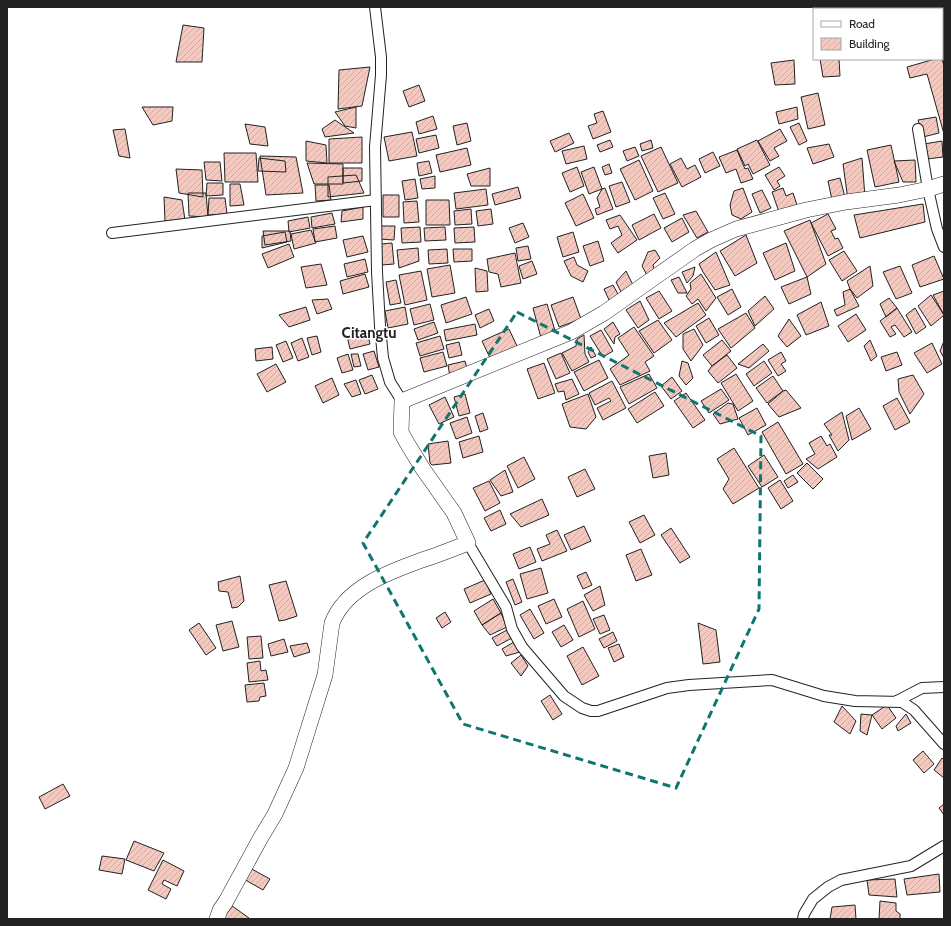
<svg xmlns="http://www.w3.org/2000/svg" width="951" height="926" viewBox="0 0 951 926" font-family="Cabin,sans-serif">
	<style>
		.building { fill: url(#building-hatch); stroke: #222 }
		.lines { fill: none; stroke-linecap: round; stroke-linejoin: round }
		.street-casing { stroke: #222; stroke-width: 12 }
		.secondary-casing { stroke: #222; stroke-width: 16 }
		.street { stroke: #fff; stroke-width: 10 }
		.secondary { stroke: #fff; stroke-width: 15 }
		.marked { fill: none; stroke: #0f766e; stroke-width: 3; stroke-dasharray: 8 5; stroke-linejoin: round }
		.labels { text-anchor: middle; stroke-width: 3; stroke-linejoin: round; paint-order: stroke }
		.quarter-label { font-size: 15px; font-weight: bold; fill: #222; stroke: #fff }
	</style>
	<defs>
		<pattern id="building-hatch" width="6" height="6" patternUnits="userSpaceOnUse"><rect width="6" height="6" fill="#f3c9c0"/><path d="M-1 1l2-2M0 6l6-6M5 7l2-2" fill="none" stroke="#d0aca5"/></pattern>
	</defs>
	<rect width="100%" height="100%" fill="#fff"/>
	<!-- building -->
	<path class="building" d="M 183,25 L 204,28 L 202,62 L 176,62 Z
		M 820,59 L 839,59 L 840,76 L 823,77 Z
		M 935,59 L 942,59 L 944,66 L 944,134 L 927,74 L 910,78 L 907,67 Z
		M 794,60 L 795,84 L 775,85 L 771,63 Z
		M 370,67 L 362,106 L 338,109 L 339,70 Z
		M 419,85 L 425,101 L 409,107 L 403,91 Z
		M 818,93 L 825,125 L 808,129 L 801,97 Z
		M 142,107 L 173,107 L 172,121 L 153,125 Z
		M 356,107 L 356,128 L 345,126 L 335,112 Z
		M 797,107 L 798,119 L 779,124 L 776,112 Z
		M 603,111 L 611,132 L 593,139 L 588,126 L 597,123 L 594,114 Z
		M 433,116 L 437,129 L 419,134 L 416,122 Z
		M 936,117 L 939,133 L 923,137 L 918,120 Z
		M 335,120 L 354,133 L 325,137 L 322,129 Z
		M 467,123 L 471,141 L 457,145 L 453,126 Z
		M 799,123 L 807,141 L 799,145 L 790,127 Z
		M 245,124 L 265,127 L 268,146 L 250,144 Z
		M 125,129 L 130,158 L 119,156 L 113,130 Z
		M 780,129 L 787,141 L 774,148 L 779,156 L 770,161 L 758,141 Z
		M 412,132 L 417,156 L 389,161 L 384,137 Z
		M 569,133 L 574,143 L 555,152 L 550,141 Z
		M 436,135 L 439,148 L 419,153 L 416,139 Z
		M 362,137 L 362,163 L 329,163 L 329,139 Z
		M 610,140 L 613,147 L 600,152 L 597,145 Z
		M 651,140 L 653,148 L 642,151 L 640,144 Z
		M 757,140 L 770,165 L 753,174 L 748,164 L 745,166 L 737,149 Z
		M 306,141 L 326,145 L 327,163 L 306,161 Z
		M 942,141 L 943,157 L 927,159 L 924,144 Z
		M 829,144 L 834,157 L 813,164 L 807,148 Z
		M 891,145 L 899,182 L 875,187 L 867,150 Z
		M 584,146 L 587,159 L 566,164 L 562,151 Z
		M 635,147 L 639,156 L 627,161 L 623,151 Z
		M 661,147 L 678,183 L 658,192 L 641,156 Z
		M 467,148 L 471,165 L 440,172 L 436,155 Z
		M 737,150 L 745,169 L 748,168 L 753,179 L 741,183 L 736,169 L 726,173 L 719,157 Z
		M 713,152 L 720,166 L 705,173 L 699,159 Z
		M 224,153 L 256,153 L 258,182 L 225,182 Z
		M 260,156 L 296,157 L 303,193 L 266,195 Z
		M 259,158 L 285,161 L 286,172 L 258,171 Z
		M 681,158 L 687,169 L 695,165 L 701,177 L 682,187 L 670,164 Z
		M 862,158 L 865,197 L 848,200 L 843,164 Z
		M 639,160 L 653,191 L 635,200 L 620,169 Z
		M 915,160 L 916,182 L 903,182 L 894,161 Z
		M 429,161 L 432,173 L 419,176 L 417,163 Z
		M 204,162 L 220,162 L 222,181 L 206,180 Z
		M 307,163 L 343,164 L 343,184 L 314,184 Z
		M 609,164 L 612,173 L 605,175 L 602,167 Z
		M 577,167 L 584,186 L 570,192 L 562,173 Z
		M 594,167 L 602,189 L 589,194 L 581,172 Z
		M 779,167 L 785,176 L 777,181 L 780,186 L 774,190 L 765,175 Z
		M 343,168 L 362,168 L 362,181 L 343,183 Z
		M 490,168 L 490,186 L 471,186 L 467,174 Z
		M 176,169 L 202,170 L 203,197 L 179,193 Z
		M 356,175 L 364,193 L 328,197 L 328,177 Z
		M 435,176 L 435,188 L 422,189 L 420,179 Z
		M 840,178 L 845,197 L 832,200 L 828,181 Z
		M 415,179 L 418,198 L 405,200 L 402,181 Z
		M 622,182 L 630,202 L 616,207 L 609,186 Z
		M 207,183 L 223,183 L 223,195 L 206,196 Z
		M 230,184 L 240,184 L 244,205 L 230,206 Z
		M 315,185 L 329,185 L 331,200 L 316,201 Z
		M 518,187 L 521,198 L 495,205 L 492,194 Z
		M 605,188 L 613,209 L 597,215 L 595,209 L 600,207 L 597,198 L 602,189 Z
		M 743,188 L 752,212 L 741,219 L 732,215 L 730,205 L 734,191 Z
		M 783,188 L 786,196 L 793,193 L 797,205 L 779,212 L 772,192 Z
		M 486,189 L 488,205 L 456,209 L 454,193 Z
		M 762,190 L 771,208 L 760,213 L 752,194 Z
		M 188,193 L 206,193 L 208,217 L 189,216 Z
		M 665,193 L 675,214 L 663,219 L 653,198 Z
		M 583,194 L 594,218 L 576,226 L 565,203 Z
		M 383,195 L 399,195 L 399,217 L 383,217 Z
		M 164,197 L 182,200 L 185,220 L 165,221 Z
		M 209,198 L 225,198 L 227,214 L 208,215 Z
		M 426,200 L 449,200 L 450,225 L 426,225 Z
		M 417,201 L 419,222 L 404,223 L 403,202 Z
		M 923,204 L 925,222 L 860,238 L 854,215 Z
		M 363,207 L 363,219 L 341,222 L 342,211 Z
		M 471,209 L 472,224 L 455,225 L 454,211 Z
		M 491,209 L 493,224 L 478,226 L 476,211 Z
		M 696,211 L 708,232 L 697,238 L 683,215 Z
		M 332,213 L 335,224 L 312,228 L 311,217 Z
		M 654,214 L 661,228 L 639,240 L 632,225 Z
		M 828,214 L 836,229 L 831,231 L 835,239 L 838,238 L 843,248 L 828,256 L 811,223 Z
		M 620,215 L 637,240 L 618,253 L 611,243 L 622,235 L 618,226 L 610,229 L 606,220 Z
		M 308,217 L 310,228 L 289,232 L 288,221 Z
		M 682,218 L 689,232 L 672,242 L 664,228 Z
		M 810,220 L 826,264 L 807,277 L 784,231 Z
		M 523,223 L 529,237 L 515,243 L 509,228 Z
		M 335,226 L 337,238 L 315,242 L 313,229 Z
		M 379,226 L 395,226 L 394,240 L 379,239 Z
		M 420,227 L 421,242 L 402,243 L 401,228 Z
		M 445,227 L 446,240 L 425,241 L 424,228 Z
		M 474,227 L 475,242 L 455,243 L 454,228 Z
		M 311,230 L 316,243 L 294,249 L 291,234 Z
		M 263,231 L 290,231 L 291,241 L 265,245 Z
		M 285,232 L 287,242 L 262,248 L 262,236 Z
		M 573,232 L 579,252 L 563,257 L 557,237 Z
		M 746,235 L 757,263 L 735,276 L 720,251 Z
		M 363,236 L 368,252 L 347,257 L 343,240 Z
		M 598,241 L 604,261 L 590,266 L 583,246 Z
		M 392,243 L 394,264 L 382,265 L 381,244 Z
		M 786,243 L 795,271 L 775,280 L 763,253 Z
		M 289,244 L 294,257 L 268,268 L 262,254 Z
		M 528,246 L 531,259 L 518,261 L 516,248 Z
		M 418,248 L 419,261 L 399,268 L 397,250 Z
		M 447,249 L 448,263 L 429,264 L 428,250 Z
		M 453,249 L 472,249 L 472,261 L 454,262 Z
		M 655,250 L 660,258 L 653,265 L 655,273 L 648,277 L 642,266 L 648,252 Z
		M 844,251 L 857,271 L 842,281 L 829,260 Z
		M 716,252 L 730,285 L 715,290 L 703,272 L 699,264 Z
		M 515,253 L 521,283 L 501,287 L 498,274 L 489,272 L 487,259 Z
		M 934,256 L 944,279 L 920,287 L 912,265 Z
		M 574,257 L 577,265 L 588,271 L 583,282 L 571,276 L 564,261 Z
		M 365,259 L 368,272 L 347,277 L 344,264 Z
		M 532,261 L 537,274 L 523,279 L 519,266 Z
		M 321,264 L 327,285 L 306,288 L 301,267 Z
		M 450,265 L 455,293 L 432,297 L 427,269 Z
		M 870,266 L 873,286 L 857,298 L 850,289 L 847,281 Z
		M 900,266 L 912,293 L 896,299 L 883,272 Z
		M 695,267 L 693,276 L 687,283 L 682,272 Z
		M 475,268 L 487,271 L 488,291 L 476,292 Z
		M 421,271 L 427,300 L 405,305 L 399,275 Z
		M 626,271 L 634,287 L 622,294 L 616,282 Z
		M 365,274 L 369,287 L 343,294 L 340,281 Z
		M 701,274 L 716,298 L 706,311 L 698,299 L 692,304 L 686,296 L 691,289 L 690,283 Z
		M 679,277 L 687,293 L 678,293 L 671,280 Z
		M 807,277 L 811,294 L 789,304 L 781,287 Z
		M 396,280 L 401,303 L 390,305 L 386,282 Z
		M 613,285 L 619,296 L 609,300 L 604,289 Z
		M 732,289 L 741,307 L 728,315 L 717,297 Z
		M 850,289 L 859,306 L 837,316 L 834,310 L 845,305 L 843,292 Z
		M 659,291 L 672,311 L 659,319 L 646,298 Z
		M 944,291 L 944,315 L 933,295 Z
		M 931,295 L 944,315 L 931,326 L 918,306 Z
		M 765,296 L 774,309 L 755,326 L 748,311 Z
		M 466,297 L 472,314 L 446,323 L 441,305 Z
		M 573,297 L 581,319 L 559,327 L 551,305 Z
		M 889,298 L 897,308 L 886,317 L 880,304 Z
		M 328,299 L 332,309 L 317,314 L 312,300 Z
		M 640,301 L 649,320 L 638,328 L 626,310 Z
		M 821,302 L 829,326 L 806,335 L 797,315 Z
		M 698,303 L 706,315 L 676,337 L 664,323 Z
		M 430,304 L 434,320 L 414,325 L 410,309 Z
		M 547,304 L 556,334 L 541,338 L 533,308 Z
		M 306,307 L 310,320 L 289,327 L 279,315 Z
		M 405,307 L 408,324 L 388,328 L 385,311 Z
		M 897,308 L 912,332 L 904,337 L 895,325 L 891,327 L 896,334 L 890,337 L 880,321 Z
		M 915,308 L 926,327 L 916,334 L 906,315 Z
		M 489,309 L 494,321 L 480,328 L 475,315 Z
		M 746,313 L 755,328 L 731,348 L 718,329 Z
		M 856,314 L 866,330 L 848,342 L 838,326 Z
		M 709,318 L 719,335 L 706,343 L 696,326 Z
		M 789,319 L 801,336 L 787,347 L 778,336 Z
		M 658,320 L 672,340 L 654,353 L 639,331 Z
		M 434,322 L 438,333 L 418,340 L 414,329 Z
		M 613,322 L 620,334 L 615,337 L 614,344 L 604,329 Z
		M 475,324 L 477,335 L 446,341 L 444,330 Z
		M 634,327 L 654,356 L 645,362 L 650,371 L 620,385 L 610,369 L 629,355 L 618,338 Z
		M 509,329 L 517,346 L 490,358 L 482,341 Z
		M 694,329 L 703,345 L 691,361 L 683,349 L 683,334 Z
		M 601,330 L 613,351 L 603,357 L 590,336 Z
		M 367,331 L 370,344 L 350,349 L 347,336 Z
		M 584,335 L 585,354 L 589,362 L 572,371 L 562,353 L 576,346 L 577,339 Z
		M 317,336 L 321,352 L 312,355 L 307,338 Z
		M 440,336 L 444,349 L 420,356 L 416,343 Z
		M 302,338 L 309,357 L 298,361 L 291,343 Z
		M 722,340 L 731,351 L 712,366 L 703,355 Z
		M 870,340 L 877,356 L 871,361 L 864,346 Z
		M 286,341 L 293,358 L 283,362 L 276,345 Z
		M 944,341 L 944,358 L 940,351 Z
		M 459,342 L 462,355 L 449,358 L 446,345 Z
		M 932,343 L 942,364 L 927,373 L 914,353 Z
		M 763,344 L 769,351 L 749,368 L 738,364 Z
		M 272,347 L 273,359 L 256,361 L 255,349 Z
		M 591,347 L 596,356 L 591,358 L 588,352 Z
		M 374,351 L 379,367 L 368,370 L 363,354 Z
		M 443,352 L 447,366 L 424,372 L 420,358 Z
		M 781,352 L 786,361 L 781,364 L 786,371 L 778,376 L 768,360 Z
		M 897,352 L 902,365 L 886,371 L 881,357 Z
		M 561,353 L 570,373 L 556,379 L 547,359 Z
		M 348,354 L 353,370 L 342,373 L 337,358 Z
		M 351,354 L 358,354 L 361,366 L 354,367 Z
		M 727,355 L 737,368 L 718,383 L 708,371 L 712,366 Z
		M 599,360 L 608,378 L 584,391 L 574,372 Z
		M 465,361 L 468,373 L 450,377 L 448,365 Z
		M 682,361 L 688,363 L 693,378 L 686,385 L 679,376 Z
		M 764,361 L 772,373 L 754,386 L 746,374 Z
		M 544,363 L 555,393 L 538,399 L 527,369 Z
		M 276,364 L 286,382 L 267,392 L 257,374 Z
		M 649,374 L 657,388 L 629,404 L 620,387 Z
		M 736,374 L 753,401 L 738,411 L 721,383 Z
		M 372,375 L 378,389 L 365,394 L 359,380 Z
		M 913,375 L 924,394 L 910,414 L 899,392 L 898,379 Z
		M 773,376 L 783,391 L 767,403 L 756,388 Z
		M 672,377 L 682,391 L 671,399 L 661,386 Z
		M 332,378 L 339,395 L 323,403 L 315,386 Z
		M 572,379 L 579,394 L 566,400 L 564,391 L 558,392 L 555,384 Z
		M 356,380 L 361,394 L 352,397 L 344,384 Z
		M 612,381 L 626,408 L 603,420 L 597,408 L 611,401 L 609,398 L 595,405 L 589,393 Z
		M 721,389 L 729,400 L 709,413 L 701,401 Z
		M 786,390 L 801,408 L 779,417 L 768,404 L 783,391 Z
		M 655,392 L 664,406 L 637,423 L 628,409 Z
		M 686,393 L 705,420 L 693,428 L 674,401 Z
		M 465,394 L 470,413 L 459,416 L 454,397 Z
		M 588,394 L 596,417 L 586,429 L 570,427 L 562,404 Z
		M 445,397 L 454,417 L 439,424 L 429,405 Z
		M 897,398 L 910,422 L 895,430 L 883,406 Z
		M 728,403 L 733,404 L 738,419 L 720,424 L 713,414 Z
		M 757,408 L 766,425 L 748,435 L 739,418 Z
		M 859,408 L 871,429 L 852,440 L 846,416 Z
		M 842,412 L 849,440 L 838,451 L 829,435 L 832,435 L 824,424 Z
		M 483,413 L 488,429 L 480,432 L 475,416 Z
		M 467,417 L 472,433 L 456,439 L 450,423 Z
		M 778,422 L 803,464 L 786,474 L 762,432 Z
		M 479,436 L 483,452 L 463,458 L 459,442 Z
		M 821,436 L 827,446 L 830,444 L 837,457 L 818,469 L 806,459 L 815,454 L 809,443 Z
		M 448,441 L 451,463 L 432,465 L 430,463 L 428,444 Z
		M 734,448 L 759,488 L 733,504 L 723,489 L 729,479 L 717,459 Z
		M 666,453 L 669,475 L 653,478 L 649,456 Z
		M 764,455 L 778,477 L 762,487 L 748,466 Z
		M 524,457 L 535,479 L 518,488 L 507,466 Z
		M 807,463 L 823,479 L 813,489 L 797,473 Z
		M 585,469 L 595,489 L 577,497 L 568,477 Z
		M 505,470 L 513,492 L 501,496 L 490,480 Z
		M 793,475 L 798,482 L 788,488 L 784,481 Z
		M 780,480 L 793,501 L 781,509 L 768,488 Z
		M 489,481 L 500,503 L 485,511 L 473,488 Z
		M 542,499 L 549,515 L 521,527 L 510,514 Z
		M 500,510 L 506,524 L 491,531 L 484,518 Z
		M 644,515 L 655,535 L 640,543 L 629,522 Z
		M 584,526 L 591,541 L 571,550 L 564,535 Z
		M 671,528 L 690,557 L 680,563 L 661,535 Z
		M 557,530 L 567,551 L 542,561 L 537,549 L 550,544 L 546,535 Z
		M 530,547 L 536,562 L 519,569 L 513,554 Z
		M 641,549 L 652,575 L 636,581 L 626,555 Z
		M 541,568 L 548,593 L 527,599 L 520,574 Z
		M 586,572 L 592,585 L 583,589 L 577,576 Z
		M 240,576 L 244,601 L 238,607 L 232,608 L 228,592 L 219,591 L 218,582 Z
		M 513,579 L 522,602 L 515,605 L 506,582 Z
		M 485,580 L 491,594 L 470,603 L 464,589 Z
		M 286,581 L 297,616 L 285,620 L 279,621 L 269,585 Z
		M 600,586 L 605,605 L 593,611 L 584,595 Z
		M 493,599 L 501,613 L 482,625 L 474,611 Z
		M 554,599 L 562,617 L 546,624 L 538,606 Z
		M 583,601 L 595,629 L 579,637 L 567,609 Z
		M 530,609 L 544,633 L 534,639 L 520,615 Z
		M 445,612 L 451,622 L 442,628 L 436,618 Z
		M 501,613 L 507,627 L 490,635 L 482,625 Z
		M 604,615 L 610,630 L 600,634 L 593,619 Z
		M 232,621 L 239,647 L 223,651 L 216,625 Z
		M 199,623 L 216,648 L 206,655 L 189,630 Z
		M 698,623 L 716,630 L 720,662 L 703,664 Z
		M 564,625 L 573,640 L 561,647 L 552,632 Z
		M 507,630 L 512,638 L 497,646 L 492,638 Z
		M 613,632 L 617,641 L 604,648 L 599,639 Z
		M 261,636 L 263,658 L 249,659 L 247,637 Z
		M 284,639 L 288,652 L 271,656 L 268,644 Z
		M 514,642 L 520,652 L 506,656 L 502,649 Z
		M 307,643 L 310,652 L 294,657 L 290,646 Z
		M 619,644 L 624,657 L 614,662 L 608,648 Z
		M 583,647 L 599,676 L 582,685 L 567,656 Z
		M 521,655 L 528,666 L 521,676 L 511,663 Z
		M 260,661 L 261,671 L 266,670 L 268,680 L 249,682 L 247,663 Z
		M 264,683 L 266,696 L 260,697 L 259,701 L 247,702 L 245,685 Z
		M 550,695 L 562,714 L 553,720 L 541,701 Z
		M 887,705 L 896,718 L 882,729 L 872,715 Z
		M 842,706 L 856,721 L 850,734 L 834,722 Z
		M 861,714 L 872,715 L 867,735 L 860,731 Z
		M 906,714 L 911,723 L 898,731 L 896,726 Z
		M 923,751 L 934,764 L 924,773 L 913,760 Z
		M 942,758 L 944,760 L 944,778 L 934,770 Z
		M 63,784 L 70,796 L 45,809 L 39,797 Z
		M 944,804 L 944,815 L 939,808 Z
		M 134,841 L 164,853 L 154,871 L 126,860 Z
		M 102,856 L 125,859 L 122,874 L 99,870 Z
		M 163,860 L 184,871 L 177,886 L 164,880 L 162,884 L 171,889 L 166,899 L 148,890 Z
		M 248,867 L 270,879 L 263,890 L 242,878 Z
		M 939,874 L 940,892 L 907,895 L 904,879 Z
		M 895,879 L 897,897 L 869,895 L 867,880 Z
		M 880,901 L 896,903 L 896,911 L 900,914 L 900,919 L 879,919 Z
		M 228,903 L 249,918 L 248,919 L 220,919 Z
		M 855,905 L 856,919 L 830,919 L 832,907 Z"/>
	<g class="lines">
		<!-- street casing -->
		<g class="street-casing">
			<path id="street" d="M 375,7 L 381,57 L 381,75 L 375,147 L 377,272 L 380,326 L 383,358 L 390,382 L 402,401
				M 918,129 L 928,189 L 937,229 L 944,247
				M 112,233 L 376,200
				M 468,543 L 506,607 L 512,629 L 522,647 L 564,696 L 582,708 L 591,711 L 598,711 L 667,688 L 689,685 L 772,680 L 824,696 L 855,701 L 902,702 L 914,710 L 944,744
				M 895,702 L 922,688 L 944,687
				M 803,919 L 804,914 L 813,899 L 828,887 L 841,880 L 911,866 L 944,846"/>
		</g>
		<!-- secondary casing -->
		<g class="secondary-casing">
			<path id="secondary" d="M 217,919 L 220,910 L 225,903 L 260,839 L 275,814 L 296,768 L 325,675 L 332,623 C 346,587 389,572 422,560 C 438,555 453,549 468,543 L 454,513 L 423,469 L 407,443 L 401,432 L 402,401 L 571,332 L 604,313 L 695,249 L 711,240 L 736,229 L 806,210 L 846,202 L 899,195 L 928,189 L 944,184"/>
		</g>
		<!-- street -->
		<use href="#street" class="street"/>
		<!-- secondary -->
		<use href="#secondary" class="secondary"/>
	</g>
	<!-- marked area -->
	<path class="marked" d="M 517,312 L 761,436 L 759,609 L 676,788 L 463,724 L 363,543 Z"/>
	<g class="labels">
		<!-- quarter labels -->
		<g class="quarter-label">
			<text x="369" y="338">Citangtu</text>
		</g>
	</g>
	<!-- border -->
	<rect width="951" height="926" fill="none" stroke="#222222" stroke-width="16"/>
	<!-- legend -->
	<rect x="813" y="8" width="130" height="52" fill="#ffffff" stroke="#a7a7a7"/>
	<rect x="821" y="21" width="20" height="6" fill="#ffffff" stroke="#a7a7a7"/>
	<text x="849" y="28" font-size="12" fill="#222222">Road</text>
	<rect x="821" y="38" width="20" height="12" fill="url(#building-hatch)" stroke="#a7a7a7"/>
	<text x="849" y="48" font-size="12" fill="#222222">Building</text>
</svg>
